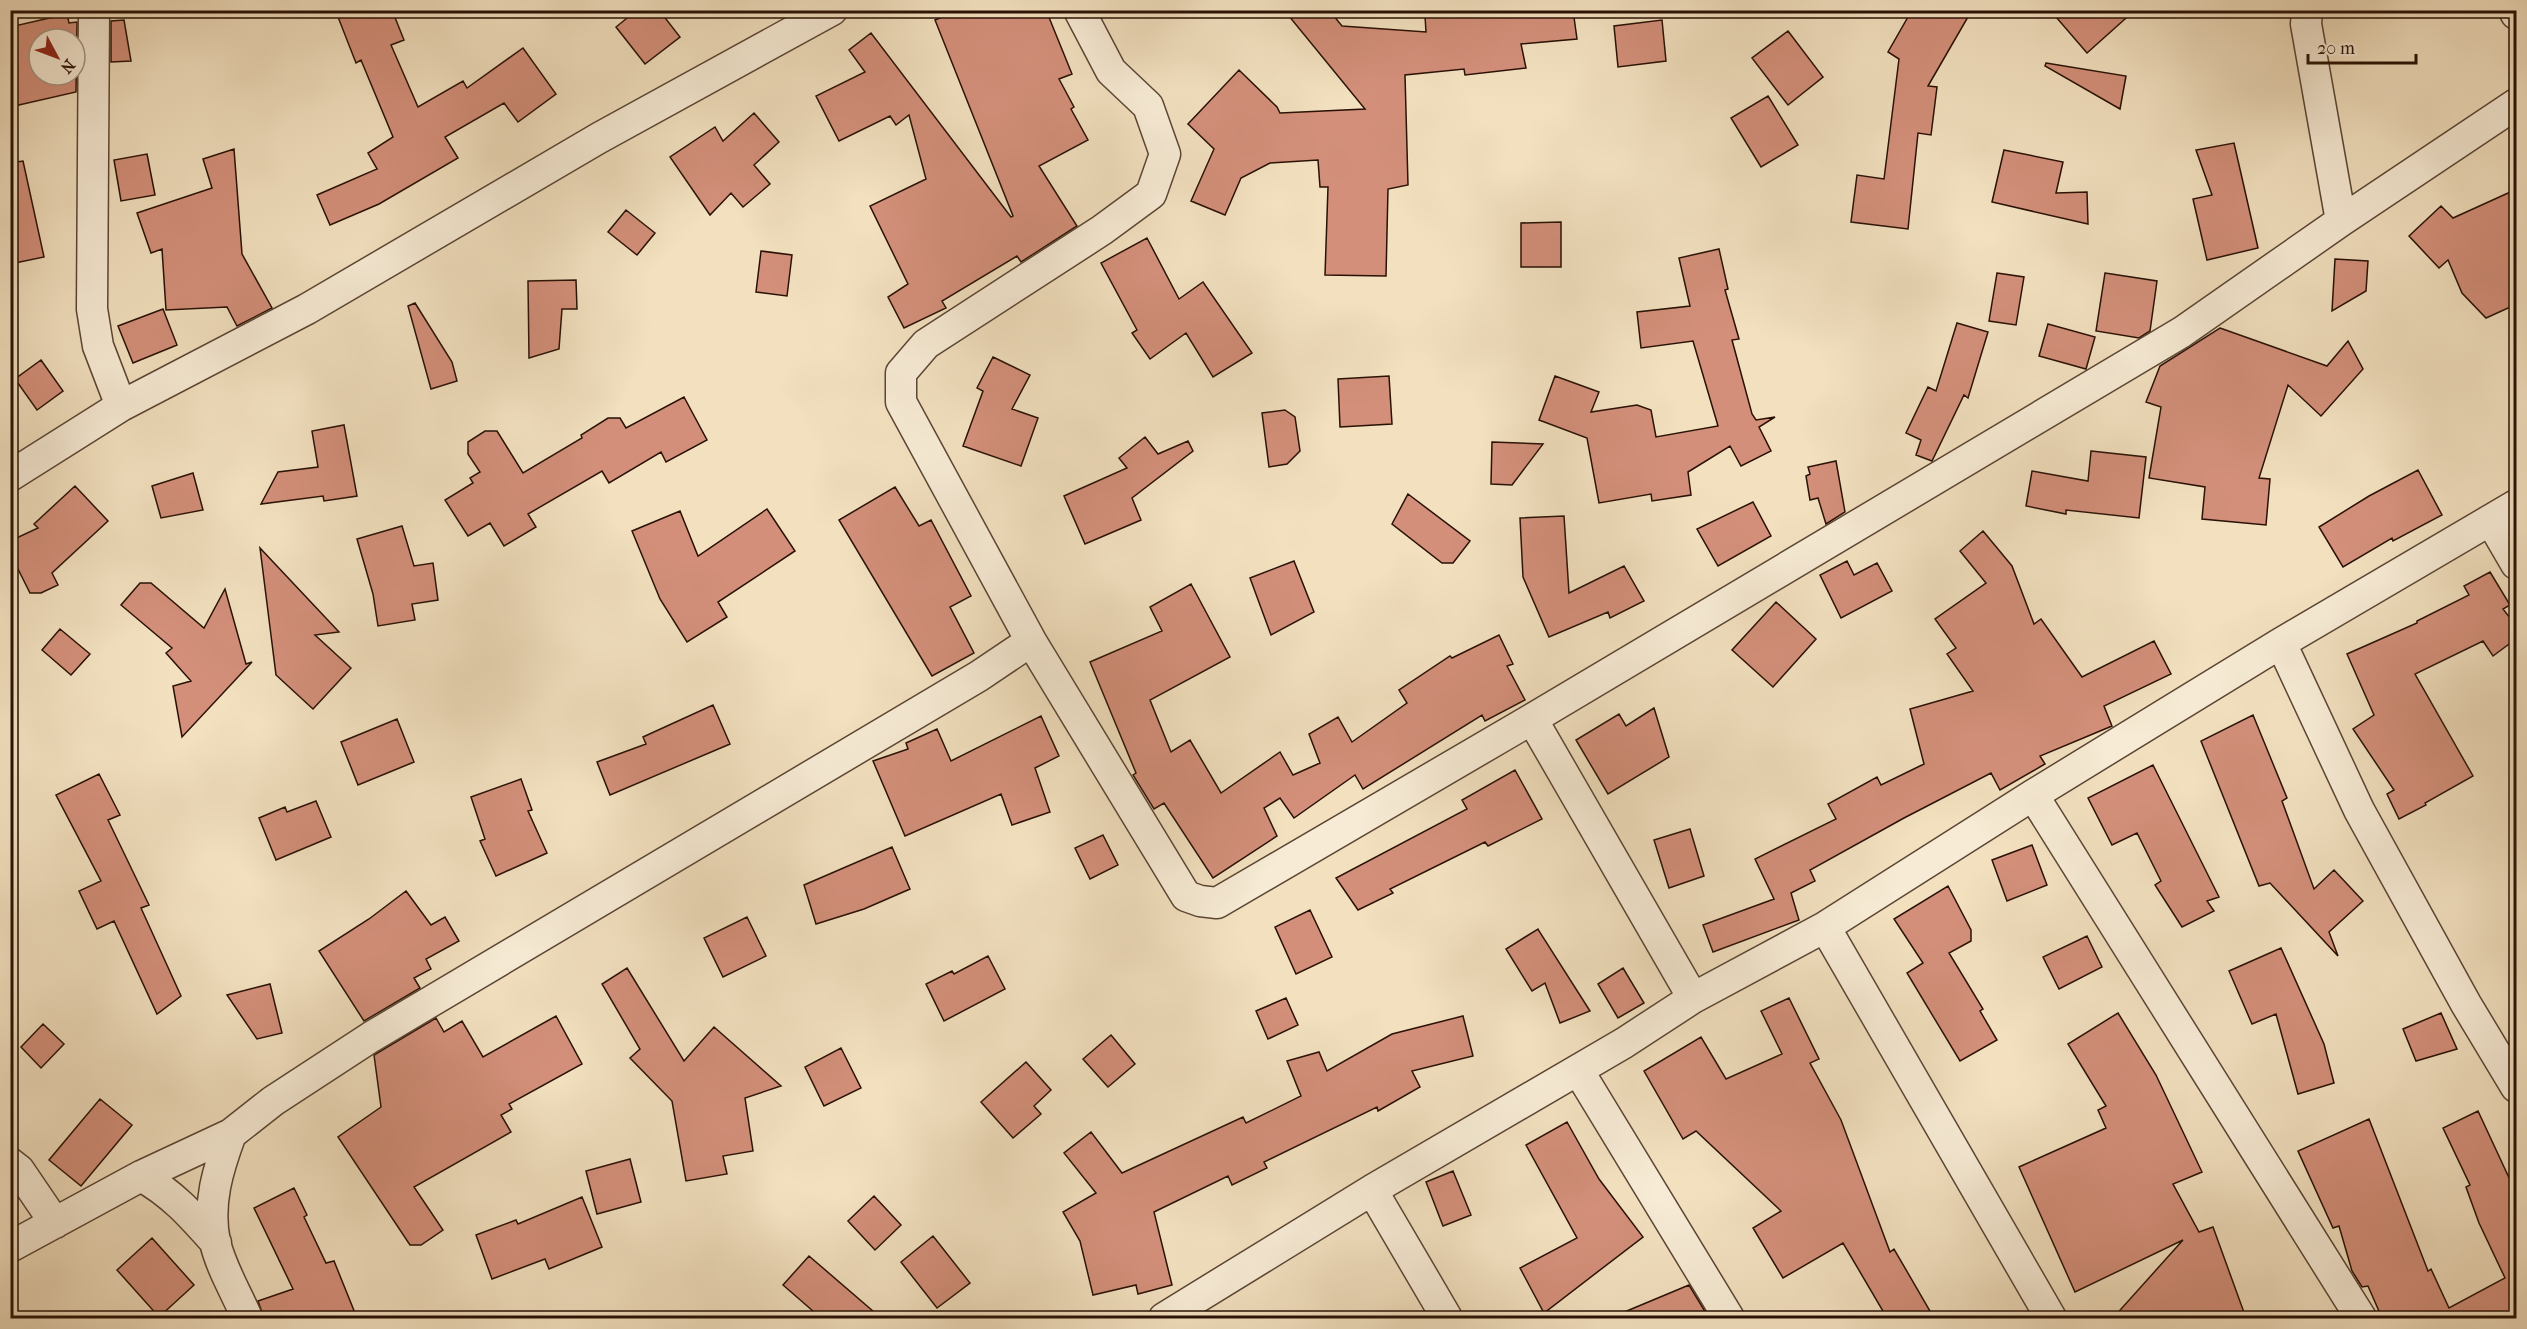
<svg xmlns="http://www.w3.org/2000/svg" width="2527" height="1329" viewBox="0 0 2527 1329" font-family="'IM FELL French Canon',serif">
	<style>
		.building { fill: #d38f7a; stroke: #291105; stroke-width: 1.5; fill-rule: evenodd }
		.lines { fill: none; stroke-linecap: round; stroke-linejoin: round }
		.street-casing { stroke: #5b4534; stroke-width: 33 }
		.street { stroke: #f7ebd5; stroke-width: 30 }
	</style>
	<rect width="100%" height="100%" fill="#f2e0bf"/>
	<filter id="stains"><feTurbulence type="fractalNoise" baseFrequency=".00333" numOctaves="4"/><feColorMatrix values="0 0 0 0 .2 0 0 0 0 .09 0 0 0 0 .02 0 0 0 .5 -.17"/></filter>
	<radialGradient id="worn" r=".72"><stop offset=".6" stop-color="#630" stop-opacity="0"/><stop offset="1" stop-color="#630" stop-opacity=".3"/></radialGradient>
	<!-- building -->
	<path class="building" d="M 355,10 L 392,10 L 404,40 L 391,45 L 418,107 L 463,81 L 467,88 L 523,48 L 556,94 L 518,122 L 504,103 L 445,137 L 458,158 L 379,204 L 330,225 L 317,195 L 377,169 L 368,153 L 393,137 L 361,60 L 356,63 L 338,17 Z
		M 637,10 L 659,10 L 680,37 L 645,64 L 616,27 Z
		M 959,10 L 1046,10 L 1072,74 L 1059,79 L 1074,107 L 1071,109 L 1088,140 L 1039,166 L 1077,226 L 1021,262 L 1017,256 L 942,301 L 946,308 L 904,328 L 888,297 L 908,284 L 870,206 L 926,179 L 909,115 L 896,125 L 890,116 L 839,141 L 816,96 L 865,72 L 849,50 L 871,33 L 1011,217 L 1013,216 L 935,20 Z
		M 1284,10 L 1329,10 L 1342,26 L 1426,32 L 1425,16 L 1458,13 L 1458,10 L 1573,10 L 1577,39 L 1521,44 L 1526,68 L 1465,75 L 1464,69 L 1405,75 L 1408,185 L 1388,189 L 1386,276 L 1325,275 L 1328,187 L 1320,187 L 1318,160 L 1270,163 L 1241,178 L 1225,215 L 1191,201 L 1214,149 L 1188,124 L 1239,70 L 1277,107 L 1280,113 L 1365,109 Z
		M 1912,10 L 1972,10 L 1928,86 L 1937,87 L 1931,135 L 1918,133 L 1908,229 L 1851,222 L 1857,175 L 1884,179 L 1899,59 L 1888,52 Z
		M 2050,10 L 2135,10 L 2087,53 Z
		M 67,14 L 69,23 L 77,22 L 76,92 L 10,107 L 10,27 ZM 39,39 L 75,39 L 75,75 L 39,75 Z
		M 124,20 L 131,61 L 111,62 L 111,21 Z
		M 1662,20 L 1666,61 L 1618,67 L 1614,26 Z
		M 1788,31 L 1823,77 L 1788,105 L 1752,58 Z
		M 2046,63 L 2126,76 L 2120,109 L 2045,66 Z
		M 1768,96 L 1798,145 L 1761,167 L 1731,118 Z
		M 754,113 L 779,142 L 754,165 L 770,184 L 743,207 L 731,193 L 710,215 L 670,157 L 715,127 L 723,141 Z
		M 2234,143 L 2258,248 L 2207,260 L 2193,199 L 2212,195 L 2196,150 Z
		M 234,149 L 242,254 L 272,308 L 237,326 L 227,307 L 166,310 L 162,249 L 151,253 L 137,213 L 212,188 L 203,159 Z
		M 2004,150 L 2063,162 L 2056,193 L 2087,192 L 2088,224 L 1992,202 Z
		M 147,154 L 155,195 L 121,201 L 114,160 Z
		M 23,161 L 44,257 L 10,264 L 10,163 Z
		M 2517,189 L 2517,304 L 2486,318 L 2462,293 L 2448,260 L 2439,268 L 2409,236 L 2441,206 L 2453,218 Z
		M 626,210 L 655,233 L 637,255 L 608,232 Z
		M 1561,222 L 1561,267 L 1521,267 L 1521,223 Z
		M 1147,238 L 1179,299 L 1203,282 L 1252,353 L 1213,377 L 1186,333 L 1150,359 L 1132,333 L 1137,330 L 1101,263 Z
		M 1719,249 L 1728,289 L 1725,290 L 1739,339 L 1732,340 L 1752,414 L 1756,420 L 1775,417 L 1759,427 L 1771,451 L 1741,466 L 1730,446 L 1688,472 L 1691,495 L 1652,501 L 1651,494 L 1599,503 L 1587,438 L 1539,420 L 1555,376 L 1599,392 L 1591,412 L 1637,405 L 1651,410 L 1656,437 L 1718,426 L 1693,341 L 1641,348 L 1637,312 L 1690,306 L 1679,258 Z
		M 761,251 L 792,255 L 787,296 L 756,292 Z
		M 2335,259 L 2368,261 L 2366,291 L 2332,311 Z
		M 1997,273 L 2024,277 L 2016,325 L 1989,321 Z
		M 2105,273 L 2157,281 L 2150,331 L 2139,338 L 2096,331 Z
		M 576,280 L 577,309 L 562,309 L 559,349 L 529,358 L 528,281 Z
		M 415,303 L 452,362 L 457,381 L 431,389 L 408,306 Z
		M 163,309 L 177,345 L 133,363 L 118,326 Z
		M 1957,323 L 1988,332 L 1968,398 L 1964,395 L 1932,461 L 1916,455 L 1921,440 L 1906,433 L 1928,387 L 1936,391 Z
		M 2048,324 L 2095,337 L 2086,369 L 2039,356 Z
		M 2220,328 L 2327,366 L 2348,341 L 2363,369 L 2321,416 L 2288,385 L 2259,478 L 2270,479 L 2266,525 L 2202,519 L 2205,487 L 2149,478 L 2161,407 L 2146,402 L 2160,366 Z
		M 993,357 L 1030,375 L 1012,409 L 1038,418 L 1021,466 L 963,446 L 983,391 L 977,388 Z
		M 41,360 L 63,391 L 37,410 L 15,379 Z
		M 1389,376 L 1392,424 L 1340,427 L 1338,379 Z
		M 684,397 L 707,440 L 666,462 L 661,452 L 609,483 L 602,471 L 528,514 L 536,527 L 504,546 L 490,523 L 468,536 L 445,500 L 473,483 L 470,478 L 480,472 L 468,454 L 468,442 L 485,431 L 497,431 L 523,473 L 582,438 L 581,435 L 608,418 L 620,418 L 626,428 Z
		M 1285,410 L 1295,417 L 1300,451 L 1287,464 L 1269,467 L 1262,413 Z
		M 344,425 L 357,496 L 324,501 L 323,496 L 261,504 L 278,472 L 318,467 L 312,431 Z
		M 1145,437 L 1158,454 L 1188,441 L 1193,451 L 1132,498 L 1141,520 L 1085,544 L 1064,496 L 1127,468 L 1119,458 Z
		M 1492,442 L 1543,444 L 1512,485 L 1491,484 Z
		M 2091,451 L 2146,457 L 2139,518 L 2066,510 L 2066,514 L 2026,506 L 2032,471 L 2088,481 Z
		M 1836,461 L 1845,512 L 1826,524 L 1818,498 L 1810,500 L 1806,476 L 1810,474 L 1808,467 Z
		M 2418,470 L 2442,515 L 2393,541 L 2392,538 L 2343,567 L 2319,527 L 2369,496 Z
		M 193,473 L 203,510 L 161,518 L 152,486 Z
		M 75,486 L 108,521 L 52,573 L 58,585 L 41,593 L 30,593 L 10,553 L 10,541 L 38,528 L 34,524 Z
		M 895,487 L 919,526 L 931,520 L 971,596 L 950,607 L 974,653 L 932,676 L 839,520 Z
		M 1408,494 L 1470,541 L 1453,563 L 1442,563 L 1392,524 Z
		M 1753,502 L 1771,536 L 1718,566 L 1697,529 Z
		M 767,509 L 795,551 L 718,602 L 727,617 L 687,642 L 660,599 L 632,531 L 680,511 L 698,556 Z
		M 1564,516 L 1569,593 L 1624,566 L 1644,601 L 1610,618 L 1608,612 L 1549,637 L 1523,577 L 1520,518 Z
		M 402,526 L 414,566 L 433,563 L 438,600 L 412,604 L 415,620 L 378,626 L 373,594 L 357,539 Z
		M 1983,531 L 2012,566 L 2034,624 L 2041,619 L 2082,677 L 2154,641 L 2171,674 L 2104,706 L 2112,726 L 2040,756 L 2045,764 L 2000,790 L 1991,773 L 1904,818 L 1810,870 L 1815,881 L 1791,893 L 1799,920 L 1713,952 L 1703,925 L 1774,899 L 1755,859 L 1836,819 L 1828,804 L 1877,777 L 1881,785 L 1924,764 L 1910,709 L 1973,691 L 1947,654 L 1956,648 L 1935,619 L 1986,583 L 1960,551 Z
		M 260,548 L 339,632 L 315,635 L 351,668 L 313,709 L 276,675 Z
		M 1294,561 L 1314,612 L 1271,635 L 1250,578 Z
		M 1847,561 L 1854,575 L 1877,563 L 1892,591 L 1841,618 L 1820,575 Z
		M 2490,572 L 2510,605 L 2503,609 L 2517,627 L 2517,638 L 2493,656 L 2483,641 L 2415,674 L 2473,776 L 2425,803 L 2426,805 L 2399,819 L 2387,794 L 2394,790 L 2353,729 L 2374,715 L 2347,654 L 2417,623 L 2417,621 L 2469,595 L 2464,586 Z
		M 140,583 L 151,583 L 204,628 L 225,589 L 246,664 L 252,662 L 182,737 L 173,686 L 191,681 L 166,653 L 172,648 L 121,605 Z
		M 1191,584 L 1230,657 L 1150,700 L 1171,752 L 1190,740 L 1221,793 L 1280,752 L 1293,775 L 1320,763 L 1309,734 L 1338,717 L 1352,742 L 1407,703 L 1399,690 L 1450,656 L 1452,658 L 1499,635 L 1513,664 L 1507,666 L 1525,700 L 1485,721 L 1482,715 L 1363,789 L 1355,775 L 1294,818 L 1280,798 L 1264,808 L 1277,836 L 1213,878 L 1164,803 L 1154,809 L 1133,775 L 1136,773 L 1090,662 L 1162,631 L 1150,607 Z
		M 1776,602 L 1816,639 L 1773,687 L 1732,650 Z
		M 60,629 L 90,654 L 71,675 L 42,650 Z
		M 713,705 L 730,744 L 610,795 L 597,762 L 646,744 L 643,737 Z
		M 1654,708 L 1669,757 L 1608,794 L 1576,740 L 1619,714 L 1626,726 Z
		M 2253,715 L 2287,798 L 2282,801 L 2314,889 L 2334,870 L 2363,901 L 2329,932 L 2338,956 L 2270,883 L 2259,886 L 2201,741 Z
		M 1041,716 L 1059,756 L 1035,768 L 1050,812 L 1012,825 L 1001,794 L 905,836 L 873,761 L 908,749 L 906,743 L 937,729 L 951,761 Z
		M 397,719 L 414,762 L 358,785 L 341,742 Z
		M 2153,765 L 2219,897 L 2207,901 L 2214,911 L 2182,927 L 2155,885 L 2161,881 L 2137,833 L 2112,845 L 2088,798 Z
		M 1515,770 L 1542,819 L 1488,846 L 1485,842 L 1390,889 L 1393,893 L 1358,910 L 1336,878 L 1467,809 L 1462,800 Z
		M 99,774 L 120,815 L 108,820 L 149,905 L 141,908 L 181,996 L 157,1014 L 114,921 L 97,929 L 79,891 L 101,881 L 56,795 Z
		M 521,779 L 532,810 L 528,811 L 547,853 L 496,876 L 480,841 L 485,839 L 471,797 Z
		M 316,801 L 331,837 L 276,860 L 259,818 L 285,807 L 287,812 Z
		M 1690,829 L 1704,876 L 1669,888 L 1654,840 Z
		M 1103,835 L 1118,865 L 1090,879 L 1075,848 Z
		M 2032,845 L 2047,885 L 2007,901 L 1992,860 Z
		M 892,847 L 910,889 L 864,909 L 816,924 L 804,885 Z
		M 1948,886 L 1971,930 L 1971,941 L 1949,953 L 1983,1009 L 1980,1011 L 1997,1040 L 1960,1061 L 1907,973 L 1923,963 L 1894,919 Z
		M 406,891 L 431,925 L 445,917 L 459,941 L 426,959 L 431,969 L 414,978 L 420,988 L 364,1021 L 319,951 L 369,919 Z
		M 1310,910 L 1332,957 L 1296,974 L 1275,927 Z
		M 747,917 L 766,956 L 723,977 L 704,938 Z
		M 1538,929 L 1539,931 L 1590,1011 L 1560,1023 L 1545,983 L 1532,991 L 1506,949 Z
		M 2087,936 L 2102,967 L 2059,989 L 2043,957 Z
		M 2281,948 L 2324,1044 L 2334,1083 L 2298,1094 L 2276,1014 L 2252,1024 L 2229,971 Z
		M 988,956 L 1005,989 L 944,1021 L 926,984 L 952,971 L 954,974 Z
		M 627,968 L 684,1061 L 714,1027 L 781,1086 L 745,1098 L 753,1151 L 723,1156 L 727,1174 L 686,1181 L 672,1101 L 630,1058 L 640,1049 L 602,984 Z
		M 1623,968 L 1644,1003 L 1618,1018 L 1598,984 Z
		M 270,984 L 282,1033 L 257,1039 L 227,995 Z
		M 1286,998 L 1298,1025 L 1268,1039 L 1256,1011 Z
		M 1789,998 L 1819,1059 L 1810,1063 L 1841,1120 L 1890,1252 L 1894,1249 L 1934,1318 L 1887,1318 L 1843,1243 L 1783,1278 L 1753,1228 L 1781,1211 L 1696,1131 L 1683,1139 L 1644,1071 L 1701,1037 L 1726,1079 L 1782,1054 L 1761,1011 Z
		M 2118,1013 L 2156,1075 L 2202,1172 L 2173,1184 L 2199,1232 L 2213,1227 L 2246,1318 L 2113,1318 L 2183,1240 L 2075,1292 L 2019,1167 L 2106,1128 L 2098,1110 L 2106,1106 L 2068,1044 Z
		M 2441,1013 L 2457,1049 L 2416,1061 L 2403,1029 Z
		M 556,1016 L 582,1064 L 509,1104 L 512,1109 L 501,1115 L 511,1132 L 414,1187 L 443,1230 L 421,1245 L 410,1245 L 338,1137 L 381,1107 L 374,1055 L 436,1018 L 444,1032 L 462,1021 L 483,1057 Z
		M 1463,1016 L 1473,1056 L 1412,1071 L 1420,1087 L 1378,1111 L 1377,1107 L 1264,1162 L 1267,1168 L 1232,1185 L 1228,1176 L 1154,1212 L 1172,1285 L 1138,1294 L 1136,1285 L 1093,1295 L 1080,1241 L 1063,1212 L 1096,1193 L 1064,1153 L 1091,1132 L 1122,1173 L 1243,1117 L 1246,1123 L 1301,1096 L 1287,1061 L 1319,1052 L 1327,1071 L 1392,1034 Z
		M 43,1024 L 64,1044 L 41,1068 L 21,1047 Z
		M 1111,1035 L 1135,1064 L 1108,1087 L 1083,1059 Z
		M 841,1048 L 861,1088 L 824,1106 L 805,1067 Z
		M 1026,1062 L 1051,1090 L 1034,1106 L 1041,1114 L 1013,1138 L 981,1102 Z
		M 100,1099 L 132,1125 L 81,1186 L 49,1160 Z
		M 2478,1111 L 2517,1195 L 2517,1318 L 2382,1318 L 2368,1286 L 2362,1287 L 2352,1271 L 2339,1226 L 2333,1228 L 2298,1151 L 2369,1119 L 2428,1271 L 2431,1269 L 2449,1308 L 2505,1278 L 2479,1223 L 2466,1187 L 2470,1185 L 2443,1128 Z
		M 1567,1122 L 1599,1179 L 1643,1237 L 1544,1313 L 1520,1268 L 1577,1238 L 1526,1145 Z
		M 630,1159 L 641,1202 L 597,1214 L 586,1171 Z
		M 1453,1171 L 1471,1215 L 1443,1226 L 1426,1182 Z
		M 294,1188 L 307,1215 L 304,1217 L 326,1263 L 334,1261 L 357,1318 L 264,1318 L 258,1301 L 293,1289 L 254,1208 Z
		M 874,1196 L 901,1225 L 875,1250 L 848,1221 Z
		M 582,1197 L 602,1247 L 549,1269 L 545,1259 L 492,1279 L 476,1235 L 516,1220 L 518,1224 Z
		M 933,1236 L 970,1283 L 937,1308 L 901,1262 Z
		M 152,1238 L 194,1285 L 159,1317 L 117,1270 Z
		M 809,1256 L 881,1318 L 821,1318 L 783,1285 Z
		M 1689,1285 L 1709,1318 L 1610,1318 Z"/>
	<g class="lines">
		<!-- street casing -->
		<g class="street-casing">
			<path id="street" d="M 94,10 L 92,309 L 98,346 L 121,406
				M 2307,10 L 2306,24 L 2341,221
				M 2514,10 L 2516,14
				M 10,476 L 121,406 L 307,309 L 599,138 L 832,10
				M 2491,521 L 2516,564
				M 1031,641 L 1186,896 L 1200,901 L 1217,903 L 1532,719 L 2182,332 L 2341,221 L 2516,104
				M 2281,643 L 2359,810 L 2466,1004 L 2516,1087
				M 1532,719 L 1693,998
				M 2033,795 L 2361,1318
				M 1825,927 L 2051,1318
				M 1578,1070 L 1729,1318
				M 231,1134 C 218,1169 207,1204 215,1242 C 221,1268 237,1294 247,1318
				M 10,1163 L 19,1170 L 55,1223
				M 141,1176 C 173,1194 192,1216 216,1243
				M 1372,1190 L 1447,1318
				M 10,1247 L 141,1176 L 231,1134 L 273,1101 L 371,1037 L 979,676 L 1031,641 L 901,402 L 901,373 L 926,344 L 1102,230 L 1151,194 L 1165,154 L 1148,106 L 1111,71 L 1079,10
				M 1164,1318 L 1372,1190 L 1624,1043 L 1693,998 L 1825,927 L 2033,795 L 2281,643 L 2516,505"/>
		</g>
		<!-- street -->
		<use href="#street" class="street"/>
	</g>
	<!-- margin -->
	<rect width="2527" height="1329" fill="none" stroke="#f2e0bf" stroke-width="36"/>
	<rect x="12" y="12" width="2503" height="1305" fill="none" stroke="#291105" stroke-width="3"/>
	<rect x="18" y="18" width="2491" height="1293" fill="none" stroke="#291105" stroke-width="1.5"/>
	<!-- north arrow -->
	<g transform="translate(57 57) rotate(131)"><circle r="28" fill="#f7ebd5" stroke="#a59482" stroke-width="1.5"/>
	<path d="M0-4.5L10 22L0 15L-10 22Z" fill="#8f2418"/>
	<text y="-9" font-size="16" font-weight="bold" text-anchor="middle" fill="#291105">N</text>
	</g>
	<!-- scale -->
	<path d="M2308 54v9h108v-9" fill="none" stroke="#291105" stroke-width="3"/>
	<text x="2317" y="54" font-size="18" fill="#291105" stroke="#f7ebd5" stroke-width="4.5" paint-order="stroke">20 m</text>
	<rect width="100%" height="100%" filter="url(#stains)"/>
	<rect width="100%" height="100%" fill="url(#worn)"/>
</svg>
